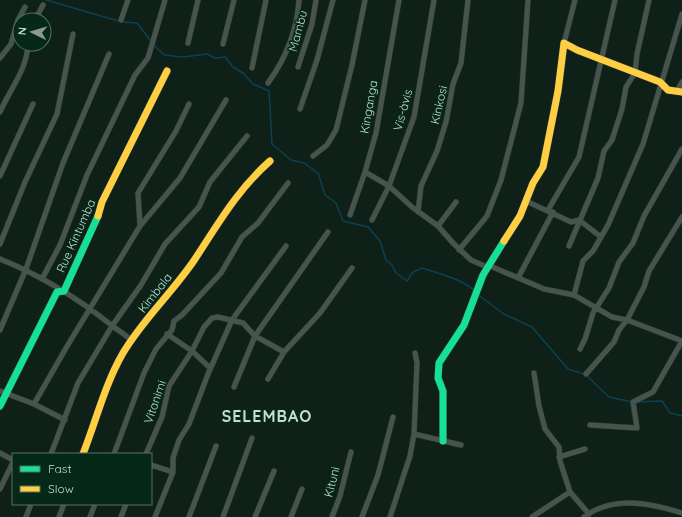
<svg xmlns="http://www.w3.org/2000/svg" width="682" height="517" viewBox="0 0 682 517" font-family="Quicksand,sans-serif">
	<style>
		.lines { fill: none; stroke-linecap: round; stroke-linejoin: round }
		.stream { stroke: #0c4153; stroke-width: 1.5 }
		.street-casing { stroke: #2c3832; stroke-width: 6 }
		.fast-casing { stroke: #2c3832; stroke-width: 8 }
		.slow-casing { stroke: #2c3832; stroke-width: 8 }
		.street { stroke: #47544d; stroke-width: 5 }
		.fast { stroke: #16e098; stroke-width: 7 }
		.slow { stroke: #ffcf43; stroke-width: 7 }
		.labels { text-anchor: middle; stroke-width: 3.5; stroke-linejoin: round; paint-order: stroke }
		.street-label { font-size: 12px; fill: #cadcd1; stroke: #062819 }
		.district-label { font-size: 16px; font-weight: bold; letter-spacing: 1px; fill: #cadcd1; stroke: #062819 }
	</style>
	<rect width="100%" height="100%" fill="#0e2018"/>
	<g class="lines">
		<!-- stream -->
		<path class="stream" d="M 46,0 L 122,22 L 137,23 L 151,41
			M 153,44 L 164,55 L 183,57 L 207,54 L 215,58 L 225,57 L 233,67 L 243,73 L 253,84 L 269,91 L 272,144 L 291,160 L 304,163 L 318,173 L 325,195 L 336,203 L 343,221 L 368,227 L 380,241 L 386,260 L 392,265 L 396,273 L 407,281 L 413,272 L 422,268 C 440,274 460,278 475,291
			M 477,294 L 504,314 L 532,327 L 568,369 L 584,374
			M 587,376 L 609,397 L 632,402
			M 638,402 L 662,401 L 670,413 L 682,416"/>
		<!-- street casing -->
		<g class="street-casing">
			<path id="street" d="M 35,20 L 43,5
				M 121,20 L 128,0
				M 188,43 L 198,0
				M 564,43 L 575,0
				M 223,44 L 234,0
				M 0,58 L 11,44 L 18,20 L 25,7
				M 298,67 L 312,24 L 316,0
				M 252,68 L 266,0
				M 268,83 C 286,58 297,31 299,0
				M 677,91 L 682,82
				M 300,109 L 317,60 L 333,0
				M 0,112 C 10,89 27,70 28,44
				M 313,156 L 327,145 L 336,130 L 352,65 L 365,0
				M 365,172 L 389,186 L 412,207 L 438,226 L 453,243 L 471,260 L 487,267
				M 0,176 L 33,104
				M 526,201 L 571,222 L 579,220 L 601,237
				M 548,210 L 579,157 L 615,0
				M 418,212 L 421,186 L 437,151 L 446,122 L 453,84 L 461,63 L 468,0
				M 350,215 L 365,172 L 376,133 L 399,0
				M 372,220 L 389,186 L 414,117 L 434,0
				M 140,226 L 180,178 L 226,100
				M 438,226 L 456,202
				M 0,244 L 25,182 L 57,114 L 73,34
				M 569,246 L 598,178 L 604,151 L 612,140 L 622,109 L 626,87 L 635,73 L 637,54 L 649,0
				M 459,250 L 487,216 L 501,180 L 521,103 L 528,0
				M 0,259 C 40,275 76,297 110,324 C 117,330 125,334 132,341
				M 488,265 L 544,289 L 574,295 L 612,317 L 627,320 L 682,341
				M 518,278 L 553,212
				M 42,279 L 60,245 L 87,175 L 135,75 L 148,58 L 165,0
				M 574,295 L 583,261 L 593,251 L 608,225 L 643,144 L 682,14
				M 0,330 L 26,269 L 63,163 L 109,54
				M 167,334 L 192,351 L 210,368
				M 580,349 L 585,339 L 593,313 L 609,288 L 619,262 L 633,243 L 644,216 L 682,149
				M 534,373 L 539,406 L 545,429 L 559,447 L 560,461 L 570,492 L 589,514
				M 586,374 L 614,342 L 619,330 L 627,320 L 644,287 L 649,271 L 682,217
				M 268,379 L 284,352 L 320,313 L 352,268
				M 234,387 L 255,336 L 328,232
				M 0,391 L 34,404 L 65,420
				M 34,404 L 66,348 L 140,226 L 138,193 L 176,131 L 189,104
				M 590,425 L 637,428 L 633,402 L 653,392 L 682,341
				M 414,434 L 461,445
				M 0,453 L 13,460
				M 51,454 L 78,383 L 112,326 L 141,285 L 165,244 L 199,207 L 210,182 L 247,136
				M 114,454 L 144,373 L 156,349 L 172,330 L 174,321 L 182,315 L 221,273 L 242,237 L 258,223 L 288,183
				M 146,454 L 162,417 L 169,386 L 192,351 L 204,327 L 212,318 L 218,317 L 243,323 L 255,336 L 284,352
				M 559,457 L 585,449
				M 151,465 L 173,472
				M 0,489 L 13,462
				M 26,517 L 31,504
				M 59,517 L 64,504
				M 90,517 L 95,504
				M 121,517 L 126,504
				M 155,517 L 173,472 L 173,458 L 179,440 L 189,424 L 208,374 L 232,320 L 286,246
				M 189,517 L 216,446
				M 223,517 L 252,438
				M 255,517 L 274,471
				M 291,517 L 302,489
				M 332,517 L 340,496 L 351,452
				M 362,517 L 378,475 L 393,417
				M 390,517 L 410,456 L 414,434 L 417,363 L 415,353
				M 532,517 L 570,492
				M 584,517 C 613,495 650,503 682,513"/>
		</g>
		<!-- fast casing -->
		<g class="fast-casing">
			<path id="fast" d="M 0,406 L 57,292 L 64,291 L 98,216
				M 443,441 L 443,391 L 438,378 L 439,363 L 464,325 L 483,275 L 504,241"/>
		</g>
		<!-- slow casing -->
		<g class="slow-casing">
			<path id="slow" d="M 98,216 L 102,202 L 167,71
				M 504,241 L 520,216 L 533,183 L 543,167 L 558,91 L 564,43 L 577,50 L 660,82 L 668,90 L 682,92
				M 83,454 C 96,421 105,384 123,353 C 143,319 173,292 195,259 C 218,224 238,189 270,161"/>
		</g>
		<!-- street -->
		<use href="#street" class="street"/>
		<!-- fast -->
		<use href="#fast" class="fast"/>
		<!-- slow -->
		<use href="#slow" class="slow"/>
	</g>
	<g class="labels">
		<!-- street labels -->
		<g class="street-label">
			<text transform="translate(298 31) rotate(-75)" y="4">Mambu</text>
			<text transform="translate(439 105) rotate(-77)" y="4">Kinkosi</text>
			<text transform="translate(369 107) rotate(-80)" y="4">Kinganga</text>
			<text transform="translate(403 110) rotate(-75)" y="4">Vis-àvis</text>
			<text transform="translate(76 236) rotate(-66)" y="4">Rue Kintumba</text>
			<text transform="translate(155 293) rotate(-52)" y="4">Kimbala</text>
			<text transform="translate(155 402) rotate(-71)" y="4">Vitanimi</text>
			<text transform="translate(332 482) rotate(-76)" y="4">Kituni</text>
		</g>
		<!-- district labels -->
		<g class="district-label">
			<text x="267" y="422">SELEMBAO</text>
		</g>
	</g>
	<!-- legend -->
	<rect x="12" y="453" width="140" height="52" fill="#062819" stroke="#547063"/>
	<rect x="20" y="466" width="20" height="6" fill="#16e098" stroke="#547063"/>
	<text x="48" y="473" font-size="12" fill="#cadcd1">Fast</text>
	<rect x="20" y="486" width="20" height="6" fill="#ffcf43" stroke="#547063"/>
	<text x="48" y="493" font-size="12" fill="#cadcd1">Slow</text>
	<!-- north arrow -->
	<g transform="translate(32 32) rotate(275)"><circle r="19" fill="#062819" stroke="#547063"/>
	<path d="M0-3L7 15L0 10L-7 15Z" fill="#889a90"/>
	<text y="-6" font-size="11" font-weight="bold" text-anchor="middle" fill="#cadcd1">N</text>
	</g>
</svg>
